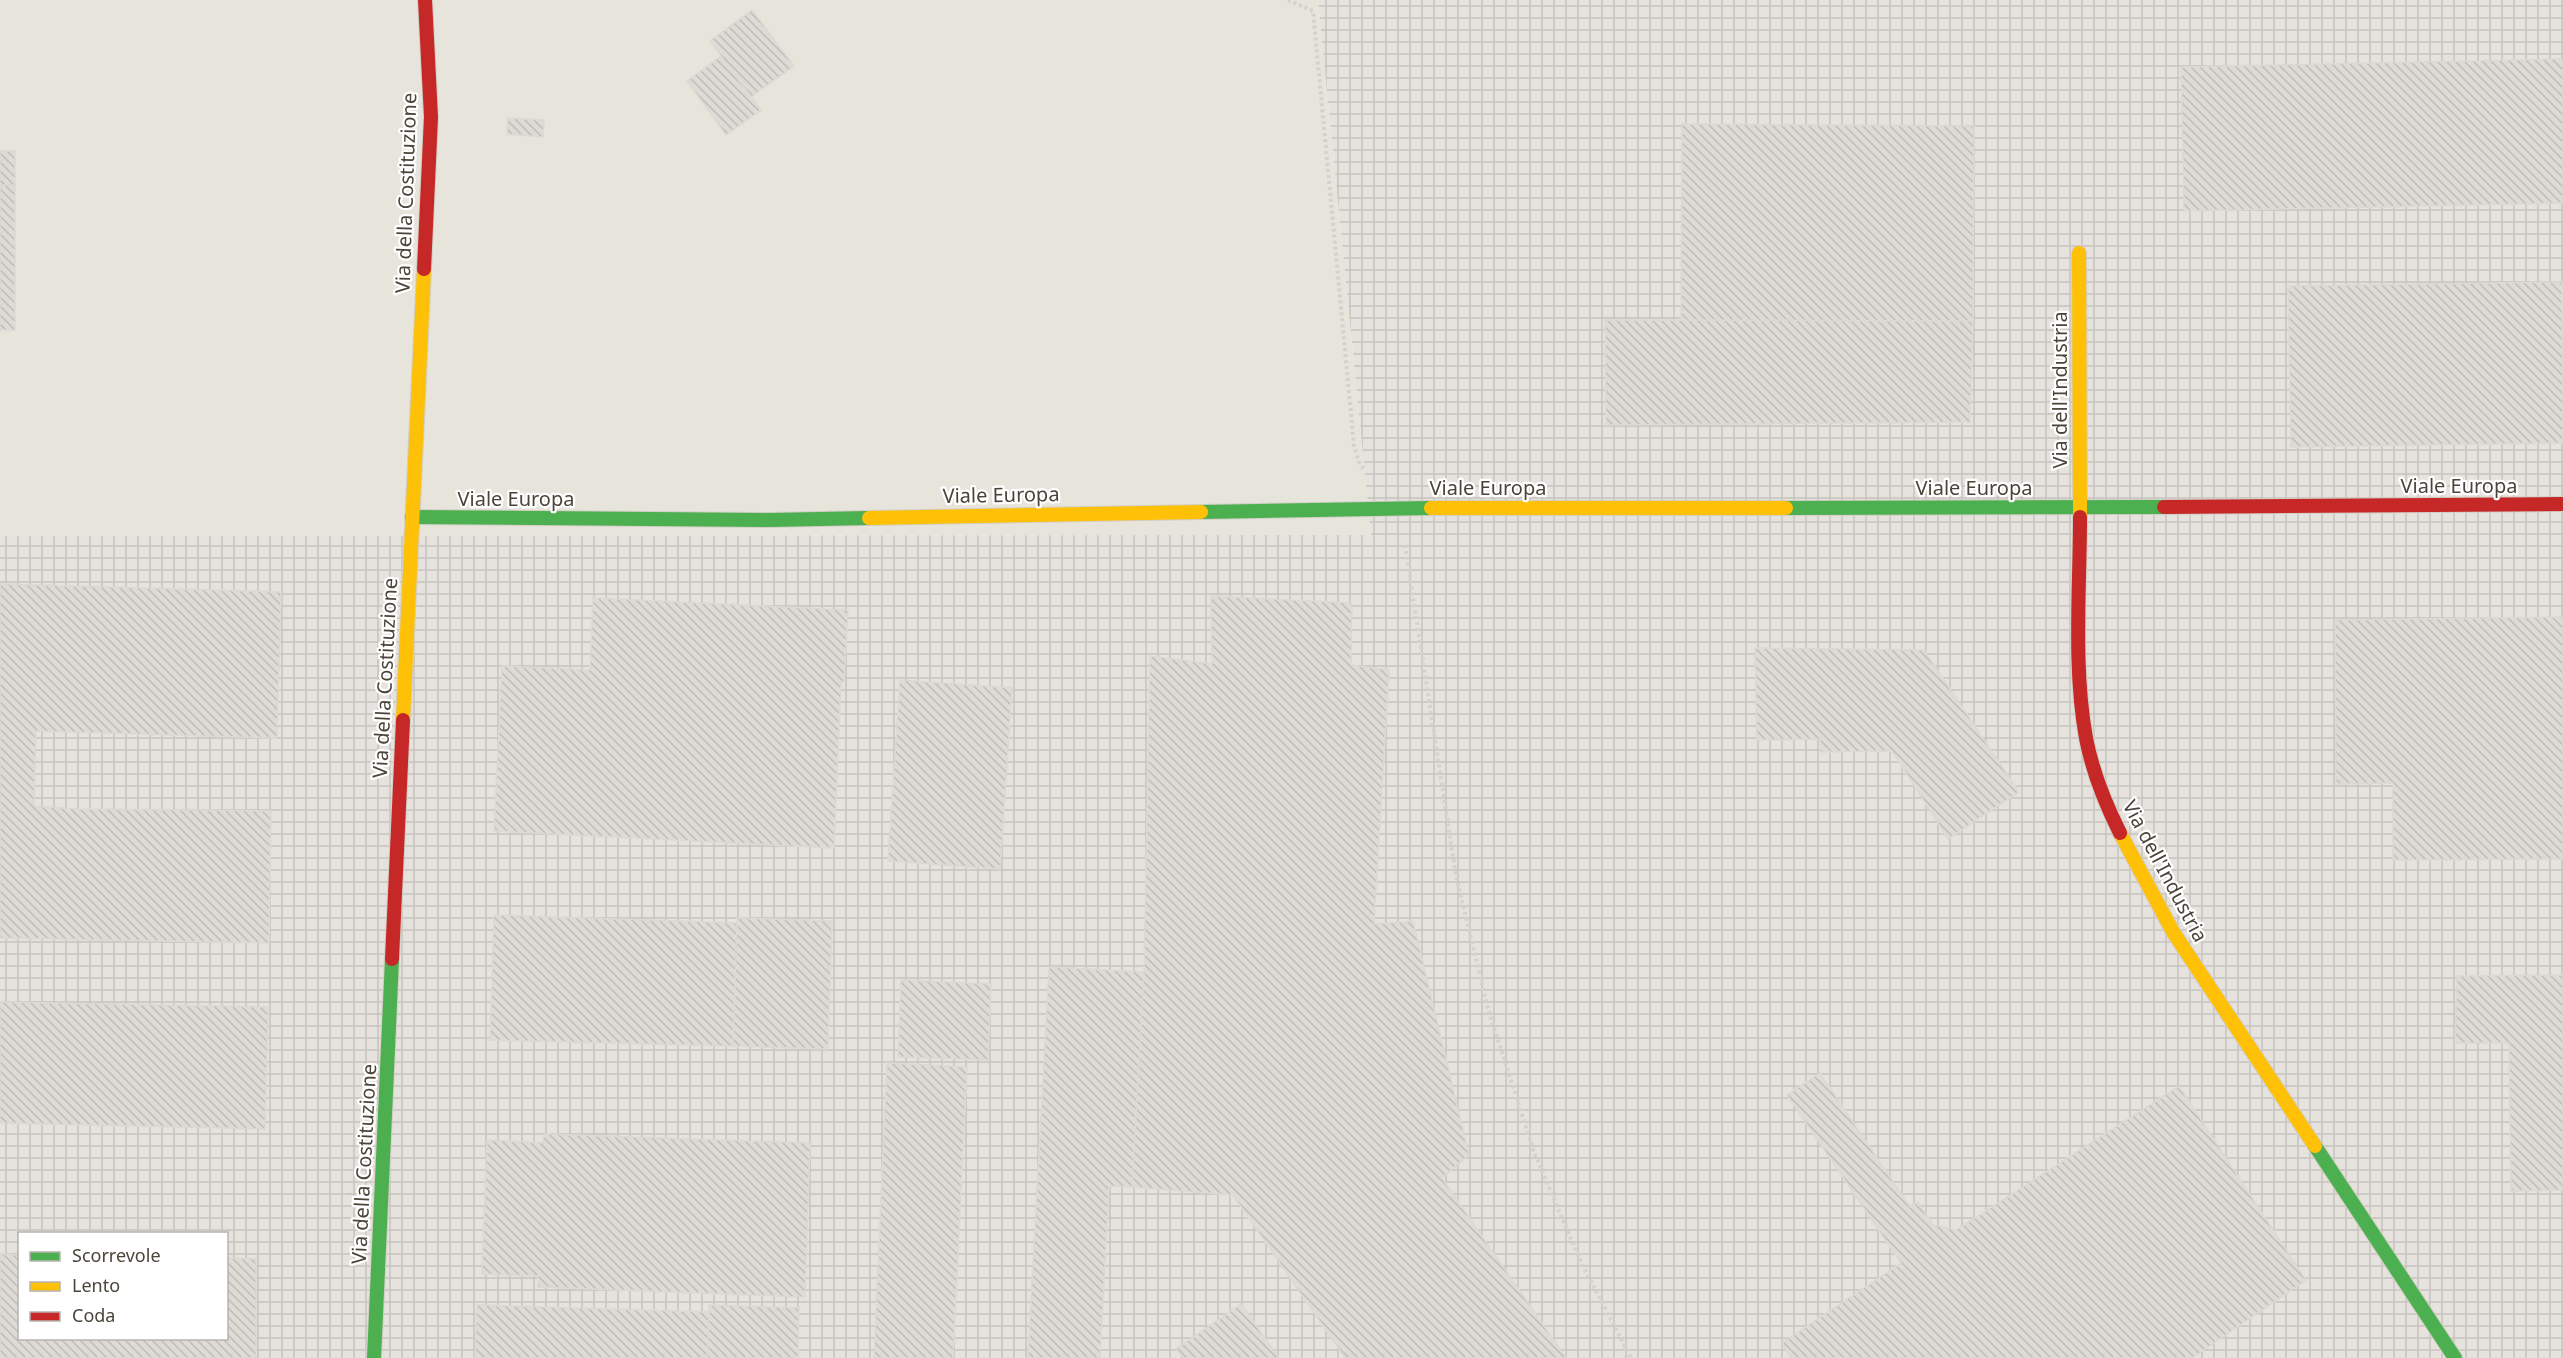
<svg xmlns="http://www.w3.org/2000/svg" width="2563" height="1358" viewBox="0 0 2563 1358" font-family="'Noto Sans',sans-serif">
	<style>
		.residential { fill: #e7e4dc }
		.industrial { fill: url(#industrial-grid); fill-rule: evenodd }
		.building { fill: url(#building-back-hatch); stroke: #dcd9d4; stroke-width: 1.5 }
		.lines { fill: none; stroke-linecap: round; stroke-linejoin: round }
		.fast-casing { stroke: #d3cfc5; stroke-width: 16 }
		.slow-casing { stroke: #d3cfc5; stroke-width: 16 }
		.jam-casing { stroke: #d3cfc5; stroke-width: 16 }
		.path { stroke: #d3d2cc; stroke-width: 4; stroke-dasharray: 3 3; stroke-linecap: butt }
		.fast { stroke: #4caf50; stroke-width: 14 }
		.slow { stroke: #ffc107; stroke-width: 14 }
		.jam { stroke: #c62828; stroke-width: 14 }
		.labels { text-anchor: middle; stroke-width: 4.5; stroke-linejoin: round; paint-order: stroke }
		.street-label { font-size: 20px; fill: #4b4439; stroke: #fff }
	</style>
	<defs>
		<pattern id="industrial-grid" width="8" height="8" patternUnits="userSpaceOnUse" patternTransform="scale(1.5)"><rect width="8" height="8" fill="#e6e2de"/><path d="M0 4h8M4 0v8" fill="none" stroke="#c7c3bf"/></pattern>
		<pattern id="building-back-hatch" width="6" height="6" patternUnits="userSpaceOnUse" patternTransform="scale(1.5)"><rect width="6" height="6" fill="#dedbd6"/><path d="M-1 5l2 2M0 0l6 6M5-1l2 2" fill="none" stroke="#c0bdb8"/></pattern>
	</defs>
	<rect width="100%" height="100%" fill="#f4f2ee"/>
	<!-- residential -->
	<path class="residential" d="M 0,0 L 1318,0 L 1371,535 L 0,536 Z"/>
	<!-- industrial -->
	<path class="industrial" d="M 1318,0 L 2563,0 L 2563,1358 L 0,1358 L 0,536 L 1371,535 ZM 20,1234 L 226,1234 L 226,1338 L 20,1338 Z"/>
	<!-- building -->
	<path class="building" d="M 752,10 L 794,66 L 751,97 L 710,41 Z
		M 721,56 L 761,110 L 726,135 L 687,81 Z
		M 2563,59 L 2563,203 L 2184,211 L 2181,67 Z
		M 508,118 L 544,120 L 543,137 L 507,134 Z
		M 1682,124 L 1974,126 L 1973,321 L 1681,320 Z
		M 0,151 L 15,151 L 15,185 L 0,185 Z
		M 0,185 L 15,185 L 15,330 L 0,330 Z
		M 2562,282 L 2563,443 L 2291,447 L 2288,286 Z
		M 2562,282 L 2563,282 L 2563,359 Z
		M 1605,320 L 1973,321 L 1970,422 L 1606,425 Z
		M 0,584 L 281,592 L 277,738 L 36,731 L 34,806 L 79,809 L 271,811 L 269,943 L 0,938 Z
		M 1211,596 L 1352,603 L 1351,665 L 1389,670 L 1374,924 L 1413,921 L 1469,1155 L 1442,1178 L 1566,1358 L 1345,1358 L 1233,1195 L 1132,1187 L 1144,972 L 1150,656 L 1212,664 Z
		M 593,598 L 848,610 L 844,682 L 841,682 L 834,848 L 494,831 L 502,666 L 590,670 Z
		M 2563,617 L 2563,859 L 2393,860 L 2393,783 L 2336,784 L 2335,620 Z
		M 1755,648 L 1924,650 L 2019,792 L 1948,839 L 1892,751 L 1821,752 L 1820,739 L 1757,740 Z
		M 900,680 L 1012,688 L 1000,869 L 888,861 Z
		M 494,915 L 737,923 L 733,1046 L 490,1040 Z
		M 737,918 L 832,921 L 828,1049 L 733,1046 Z
		M 1049,967 L 1144,972 L 1132,1187 L 1109,1186 L 1100,1358 L 1028,1358 Z
		M 2563,975 L 2563,1190 L 2511,1191 L 2509,1043 L 2455,1043 L 2457,976 Z
		M 901,980 L 991,984 L 988,1060 L 898,1057 Z
		M 0,1002 L 268,1007 L 265,1129 L 0,1123 Z
		M 887,1063 L 967,1067 L 953,1358 L 874,1358 Z
		M 1820,1073 L 1910,1207 L 1918,1202 L 1933,1225 L 1956,1230 L 2179,1086 L 2306,1280 L 2192,1358 L 1791,1358 L 1782,1343 L 1901,1263 L 1787,1095 Z
		M 544,1134 L 810,1143 L 805,1297 L 538,1287 L 538,1276 L 482,1274 L 487,1140 L 543,1143 Z
		M 0,1254 L 20,1255 L 20,1338 L 226,1338 L 226,1258 L 256,1259 L 256,1358 L 0,1358 Z
		M 1241,1304 L 1279,1358 L 1183,1358 L 1176,1349 Z
		M 477,1305 L 709,1312 L 707,1358 L 475,1358 Z
		M 709,1305 L 799,1308 L 798,1358 L 707,1358 Z"/>
	<g class="lines">
		<!-- fast casing -->
		<g class="fast-casing">
			<path id="fast" d="M 1786,508 L 2164,507
				M 1201,512 L 1431,508
				M 412,517 L 770,520 L 869,518
				M 2315,1146 L 2455,1358
				M 374,1358 L 392,959"/>
		</g>
		<!-- slow casing -->
		<g class="slow-casing">
			<path id="slow" d="M 2079,253 L 2080,517
				M 1431,508 L 1786,508
				M 869,518 L 1201,512
				M 403,720 L 424,269
				M 2120,833 L 2173,932 L 2315,1146"/>
		</g>
		<!-- jam casing -->
		<g class="jam-casing">
			<path id="jam" d="M 424,269 L 431,117 L 425,0
				M 2164,507 L 2563,504
				M 2080,517 C 2080,589 2073,667 2086,738 C 2092,770 2105,803 2120,833
				M 392,959 L 403,720"/>
		</g>
		<!-- path -->
		<path class="path" d="M 1288,0 L 1313,11 L 1354,446 L 1359,462 L 1365,471
			M 1405,545 L 1456,876 L 1488,1009 L 1534,1152 L 1579,1258 L 1631,1358"/>
		<!-- fast -->
		<use href="#fast" class="fast"/>
		<!-- slow -->
		<use href="#slow" class="slow"/>
		<!-- jam -->
		<use href="#jam" class="jam"/>
	</g>
	<g class="labels">
		<!-- street labels -->
		<g class="street-label">
			<text transform="translate(406 193) rotate(-88)" y="7">Via della Costituzione</text>
			<text transform="translate(2060 390) rotate(-90)" y="7">Via dell'Industria</text>
			<text x="2459" y="493">Viale Europa</text>
			<text x="1488" y="495">Viale Europa</text>
			<text x="1974" y="495">Viale Europa</text>
			<text transform="translate(1001 495) rotate(-1)" y="7">Viale Europa</text>
			<text x="516" y="506">Viale Europa</text>
			<text transform="translate(385 678) rotate(-87)" y="7">Via della Costituzione</text>
			<text transform="translate(2165 871) rotate(62)" y="7">Via dell'Industria</text>
			<text transform="translate(364 1164) rotate(-87)" y="7">Via della Costituzione</text>
		</g>
	</g>
	<!-- legend -->
	<rect x="18" y="1232" width="210" height="108" fill="#ffffff" stroke="#b7b4b0" stroke-width="1.5"/>
	<rect x="30" y="1252" width="30" height="9" fill="#4caf50" stroke="#b7b4b0" stroke-width="1.5"/>
	<text x="72" y="1262" font-size="18" fill="#4b4439">Scorrevole</text>
	<rect x="30" y="1282" width="30" height="9" fill="#ffc107" stroke="#b7b4b0" stroke-width="1.5"/>
	<text x="72" y="1292" font-size="18" fill="#4b4439">Lento</text>
	<rect x="30" y="1312" width="30" height="9" fill="#c62828" stroke="#b7b4b0" stroke-width="1.5"/>
	<text x="72" y="1322" font-size="18" fill="#4b4439">Coda</text>
</svg>
